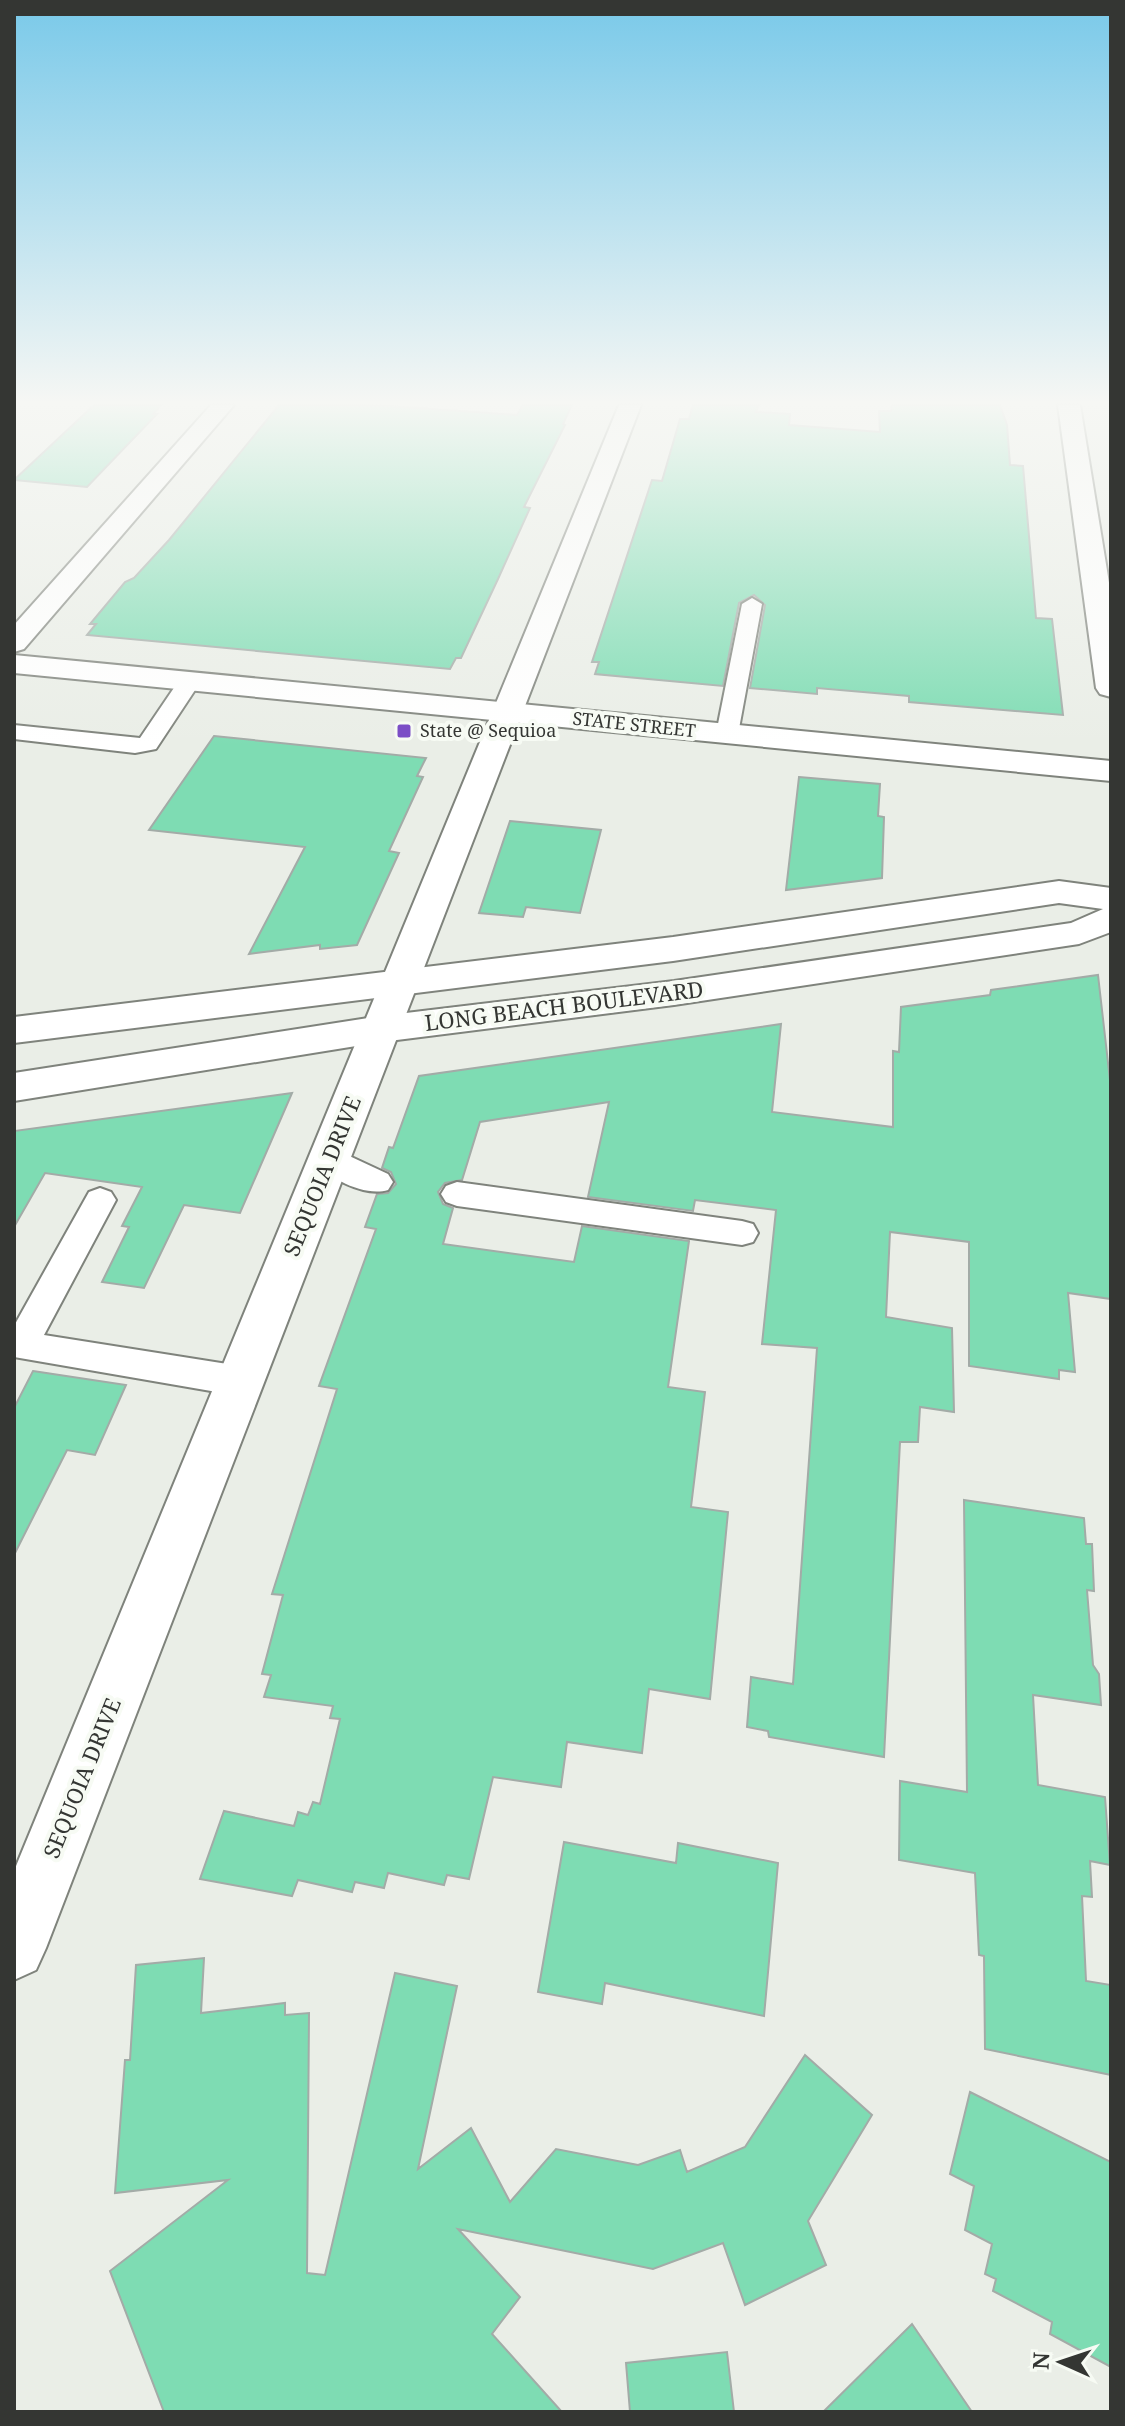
<svg xmlns="http://www.w3.org/2000/svg" width="1125" height="2426" viewBox="0 0 1125 2426" font-family="'Noto Serif',serif">
	<style>
		.building { fill: #7edcb3; stroke: #a3aba7; stroke-width: 2 }
		.lines { fill: none; stroke-linecap: round; stroke-linejoin: round }
		.lane-casing { stroke: #7f837c; stroke-width: 4 }
		.street-casing { stroke: #7f837c; stroke-width: 4 }
		.secondary-casing { stroke: #7f837c; stroke-width: 4 }
		.primary-casing { stroke: #7f837c; stroke-width: 4 }
		.lane { fill: #fff; fill-rule: evenodd }
		.street { fill: #fff; fill-rule: evenodd }
		.secondary { fill: #fff; fill-rule: evenodd }
		.primary { fill: #fff; fill-rule: evenodd }
		.poi-dot { fill: #7b4ec6; stroke: #f7fbf4; stroke-width: 3 }
		.labels { text-anchor: middle; stroke-width: 8; stroke-linejoin: round; paint-order: stroke }
		.far-street-label { font-size: 18px; fill: #343633; stroke: #f7fbf4 }
		.far-poi-label { font-size: 18px; fill: #343633; stroke: #f7fbf4; text-anchor: start }
		.street-label { font-size: 22px; fill: #343633; stroke: #f7fbf4 }
	</style>
	<rect width="100%" height="100%" fill="#eaeee7"/>
	<!-- building -->
	<path class="building" d="M 94,405 L 161,405 L 153,414 L 157,414 L 87,487 L 14,480 Z
		M 279,405 L 390,406 L 517,415 L 523,405 L 572,405 L 563,424 L 565,425 L 524,507 L 530,508 L 498,579 L 461,658 L 456,658 L 450,669 L 87,635 L 96,624 L 90,624 L 125,582 L 134,578 L 169,540 Z
		M 693,405 L 759,405 L 756,412 L 790,414 L 789,425 L 880,432 L 879,411 L 891,411 L 892,405 L 1000,405 L 1007,425 L 1010,465 L 1023,466 L 1036,618 L 1052,619 L 1063,715 L 909,702 L 909,696 L 817,688 L 817,694 L 750,688 L 765,605 L 754,595 L 739,603 L 723,686 L 595,674 L 599,662 L 592,662 L 652,480 L 662,481 L 680,419 L 689,419 Z
		M 214,736 L 426,758 L 417,776 L 423,777 L 389,851 L 399,853 L 357,945 L 320,949 L 320,945 L 249,954 L 305,847 L 149,830 Z
		M 799,777 L 880,784 L 878,816 L 884,817 L 882,878 L 786,890 Z
		M 510,821 L 601,830 L 580,913 L 526,907 L 523,917 L 479,913 Z
		M 1098,975 L 1111,1089 L 1111,1299 L 1068,1293 L 1075,1372 L 1059,1370 L 1059,1379 L 969,1366 L 969,1242 L 890,1232 L 886,1317 L 952,1328 L 954,1412 L 920,1407 L 918,1442 L 900,1442 L 884,1757 L 769,1737 L 768,1731 L 747,1727 L 751,1677 L 793,1684 L 817,1348 L 762,1344 L 776,1210 L 695,1200 L 693,1211 L 588,1197 L 609,1102 L 480,1122 L 462,1180 L 445,1183 L 438,1192 L 443,1204 L 453,1208 L 443,1244 L 574,1262 L 582,1226 L 689,1241 L 668,1387 L 705,1392 L 691,1507 L 728,1512 L 710,1699 L 649,1689 L 642,1753 L 567,1742 L 561,1787 L 493,1777 L 469,1879 L 447,1875 L 444,1885 L 388,1873 L 384,1888 L 355,1882 L 352,1892 L 298,1880 L 292,1896 L 200,1879 L 224,1811 L 294,1826 L 298,1812 L 308,1815 L 313,1802 L 320,1804 L 340,1719 L 330,1718 L 333,1706 L 264,1697 L 271,1675 L 262,1674 L 283,1595 L 272,1594 L 337,1389 L 319,1386 L 376,1229 L 365,1227 L 377,1194 L 388,1193 L 396,1184 L 391,1172 L 382,1168 L 389,1147 L 393,1148 L 419,1076 L 781,1024 L 772,1112 L 893,1127 L 893,1051 L 899,1052 L 901,1007 L 990,995 L 991,990 Z
		M 292,1093 L 240,1213 L 184,1205 L 144,1288 L 102,1282 L 129,1227 L 122,1226 L 142,1187 L 45,1173 L 14,1227 L 14,1131 Z
		M 33,1371 L 126,1385 L 95,1455 L 67,1450 L 14,1555 L 14,1408 Z
		M 964,1500 L 1084,1518 L 1086,1544 L 1092,1544 L 1094,1591 L 1087,1590 L 1093,1665 L 1099,1674 L 1101,1705 L 1033,1695 L 1038,1785 L 1105,1797 L 1110,1865 L 1090,1861 L 1092,1897 L 1082,1896 L 1086,1981 L 1111,1985 L 1111,2075 L 985,2049 L 984,1956 L 979,1955 L 975,1873 L 899,1860 L 900,1781 L 967,1792 Z
		M 564,1842 L 676,1863 L 678,1843 L 778,1863 L 764,2016 L 605,1983 L 602,2004 L 538,1992 Z
		M 204,1958 L 201,2013 L 285,2003 L 285,2015 L 309,2013 L 307,2273 L 325,2275 L 395,1973 L 457,1986 L 418,2169 L 471,2128 L 510,2202 L 556,2149 L 638,2165 L 680,2150 L 687,2172 L 745,2147 L 805,2055 L 872,2115 L 808,2221 L 826,2265 L 745,2305 L 723,2243 L 653,2269 L 458,2229 L 520,2297 L 492,2334 L 562,2412 L 164,2412 L 110,2271 L 228,2180 L 115,2193 L 125,2060 L 130,2060 L 136,1965 Z
		M 970,2092 L 1111,2162 L 1111,2367 L 1050,2334 L 1052,2322 L 993,2291 L 996,2279 L 985,2274 L 992,2244 L 965,2230 L 974,2186 L 950,2174 Z
		M 912,2324 L 972,2412 L 823,2412 Z
		M 727,2352 L 734,2412 L 630,2412 L 626,2363 Z"/>
	<g class="lines">
		<!-- lane casing -->
		<g class="lane-casing">
			<path id="lane" d="M 752,598 L 762,604 L 738,734 L 735,739 L 719,739 L 716,734 L 742,604 Z
				M 190,674 L 201,681 L 156,749 L 135,753 L 14,739 L 14,725 L 140,738 L 182,676 Z
				M 330,1147 L 388,1174 L 393,1182 L 388,1190 C 365,1197 327,1179 315,1158 L 319,1150 Z
				M 457,1182 L 742,1221 L 753,1224 L 758,1233 L 753,1242 L 742,1245 L 457,1206 L 446,1202 L 441,1194 L 446,1186 Z
				M 100,1188 L 111,1192 L 116,1200 L 44,1335 L 240,1366 L 252,1371 L 258,1381 L 252,1391 L 240,1396 L 14,1357 L 14,1326 L 89,1192 Z"/>
		</g>
		<!-- street casing -->
		<g class="street-casing">
			<path id="street" d="M 211,405 L 234,405 L 24,649 L 14,652 L 14,625 Z
				M 619,405 L 641,405 L 46,1948 L 36,1970 L 14,1980 L 14,1871 Z
				M 1058,405 L 1080,405 L 1111,595 L 1111,697 L 1100,694 L 1096,688 Z"/>
		</g>
		<!-- secondary casing -->
		<g class="secondary-casing">
			<path id="secondary" d="M 14,655 L 1111,761 L 1111,781 L 14,673 Z"/>
		</g>
		<!-- primary casing -->
		<g class="primary-casing">
			<path id="primary" d="M 1059,881 L 1111,888 L 1111,932 L 1079,944 L 674,1005 L 381,1042 L 14,1101 L 14,1073 L 381,1016 L 674,981 L 1071,923 L 1103,909 L 1059,903 L 673,961 L 14,1043 L 14,1017 L 673,937 Z"/>
		</g>
		<!-- lane -->
		<use href="#lane" class="lane"/>
		<!-- street -->
		<use href="#street" class="street"/>
		<!-- secondary -->
		<use href="#secondary" class="secondary"/>
		<!-- primary -->
		<use href="#primary" class="primary"/>
	</g>
	<!-- sky -->
	<linearGradient id="sky" x2="0" y2="1"><stop stop-color="#79c9e9"/><stop offset="0.54" stop-color="#f6f7f4"/><stop offset="1" stop-color="#f6f7f4" stop-opacity="0"/></linearGradient>
	<rect width="1125" height="745" fill="url(#sky)"/>
	<!-- markers -->
	<rect class="poi-dot" x="396" y="723" width="16" height="16" rx="4"/>
	<g class="labels">
		<!-- far-street labels -->
		<g class="far-street-label">
			<text transform="translate(634 725) rotate(6)" y="6">STATE STREET</text>
		</g>
		<!-- far-poi labels -->
		<g class="far-poi-label">
			<text x="420" y="737">State @ Sequioa</text>
		</g>
		<!-- street labels -->
		<g class="street-label">
			<text transform="translate(564 1006) rotate(-7)" y="8">LONG BEACH BOULEVARD</text>
			<text transform="translate(322 1176) rotate(-68)" y="8">SEQUOIA DRIVE</text>
			<text transform="translate(82 1778) rotate(-68)" y="8">SEQUOIA DRIVE</text>
		</g>
	</g>
	<!-- border -->
	<rect width="1125" height="2426" fill="none" stroke="#343633" stroke-width="32"/>
	<!-- north arrow -->
	<g transform="translate(1061 2362) rotate(273)" stroke="#f7fbf4" stroke-width="6" paint-order="stroke">
	<path d="M0-6L14 30L0 20L-14 30Z" fill="#343633"/>
	<text y="-12" font-size="22" font-weight="bold" text-anchor="middle" fill="#343633">N</text>
	</g>
</svg>
